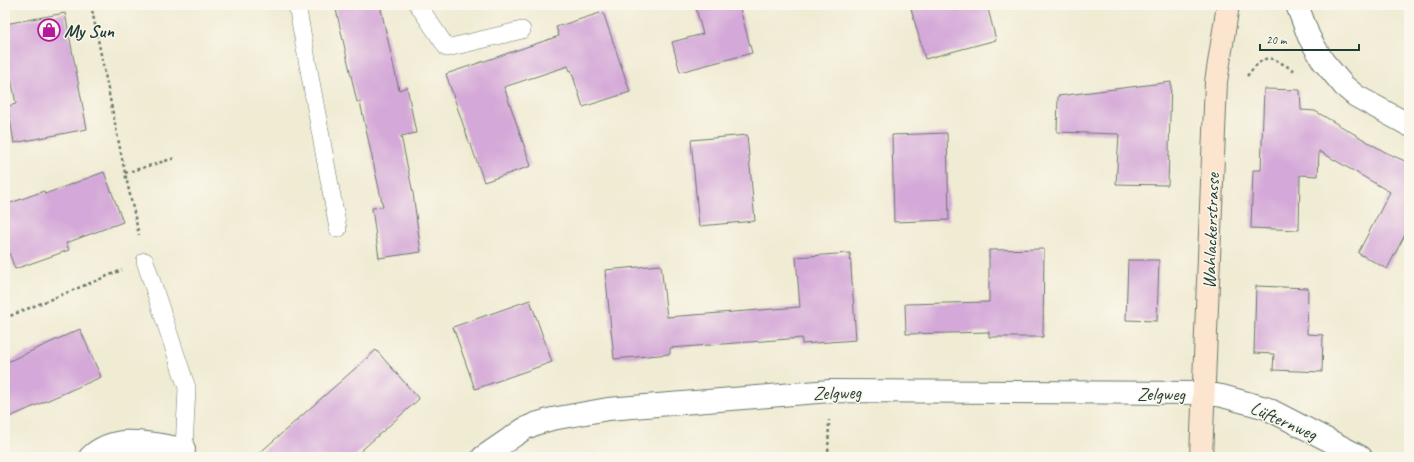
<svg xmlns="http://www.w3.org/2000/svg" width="1414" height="462" viewBox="0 0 1414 462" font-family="Caveat,sans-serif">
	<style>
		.building { fill: #d4a8d8 }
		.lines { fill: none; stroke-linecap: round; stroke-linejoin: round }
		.lane-casing { stroke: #687a6c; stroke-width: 18 }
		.street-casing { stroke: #687a6c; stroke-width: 24 }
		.secondary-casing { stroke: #687a6c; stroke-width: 24 }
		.path { stroke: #687a6c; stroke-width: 2.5; stroke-dasharray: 3 3; stroke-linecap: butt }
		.lane { stroke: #fff; stroke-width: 17 }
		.street { stroke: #fff; stroke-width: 22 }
		.secondary { stroke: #fce5cf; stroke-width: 22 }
		.labels { text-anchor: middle; stroke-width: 3; stroke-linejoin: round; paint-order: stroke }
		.poi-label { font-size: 19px; font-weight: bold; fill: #1f3d34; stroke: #fbf7ec; text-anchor: start }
		.street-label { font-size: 19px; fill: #1f3d34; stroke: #fbf7ec }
	</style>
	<rect width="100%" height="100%" fill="#fbf7ec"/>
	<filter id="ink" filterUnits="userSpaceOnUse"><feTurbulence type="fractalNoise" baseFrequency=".025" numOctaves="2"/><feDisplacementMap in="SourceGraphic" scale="8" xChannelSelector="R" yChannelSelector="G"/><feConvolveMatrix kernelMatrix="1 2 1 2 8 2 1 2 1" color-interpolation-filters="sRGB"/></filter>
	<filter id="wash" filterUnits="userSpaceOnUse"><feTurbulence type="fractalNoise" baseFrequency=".012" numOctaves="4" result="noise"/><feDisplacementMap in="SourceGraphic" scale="16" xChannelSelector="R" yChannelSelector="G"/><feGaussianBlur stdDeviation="0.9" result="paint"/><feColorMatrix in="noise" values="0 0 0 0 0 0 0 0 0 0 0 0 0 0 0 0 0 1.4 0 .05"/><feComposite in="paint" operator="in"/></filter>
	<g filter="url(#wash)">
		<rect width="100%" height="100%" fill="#f0ebd3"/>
		<g id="blocks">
			<!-- building -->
			<path class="building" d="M 335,5 L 380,5 L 399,90 L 407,87 L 416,133 L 401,136 L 413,193 L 421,252 L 379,258 L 372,208 L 383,207 L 360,102 L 357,102 Z
				M 695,5 L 739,5 L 752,53 L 680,72 L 672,42 L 703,34 Z
				M 910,5 L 987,5 L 996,40 L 925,59 Z
				M 603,12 L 630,92 L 583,107 L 571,70 L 570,71 L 568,66 L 504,87 L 531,166 L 484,182 L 471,145 L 470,145 L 446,74 L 559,36 L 556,27 Z
				M 65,13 L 87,129 L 14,143 L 8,106 L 16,104 L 5,47 L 5,24 Z
				M 1171,82 L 1168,185 L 1116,184 L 1119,134 L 1057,132 L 1058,96 Z
				M 1264,89 L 1300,90 L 1301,110 L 1315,111 L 1385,152 L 1407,162 L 1409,158 L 1409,227 L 1387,269 L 1358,253 L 1390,192 L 1319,151 L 1318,176 L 1300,175 L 1299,230 L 1251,228 L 1253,170 L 1261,170 Z
				M 947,133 L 949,220 L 894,222 L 892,135 Z
				M 747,135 L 755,221 L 699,226 L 691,140 Z
				M 104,172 L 123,222 L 66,243 L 69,250 L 15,269 L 5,242 L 5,205 L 44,191 L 45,194 Z
				M 1044,249 L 1043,337 L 989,337 L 989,332 L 906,334 L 905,304 L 989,302 L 989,250 Z
				M 850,253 L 856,340 L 802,344 L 802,338 L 670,348 L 670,354 L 614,359 L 605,270 L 661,265 L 667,317 L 800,307 L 796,257 Z
				M 1128,260 L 1159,260 L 1157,321 L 1126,320 Z
				M 1256,286 L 1308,288 L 1307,334 L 1323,335 L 1322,372 L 1273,370 L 1274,354 L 1254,353 Z
				M 530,300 L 552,362 L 475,389 L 453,327 Z
				M 80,329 L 101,377 L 5,419 L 5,363 Z
				M 376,350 L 419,399 L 354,457 L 255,457 Z"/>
		</g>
	</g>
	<g filter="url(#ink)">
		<use href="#blocks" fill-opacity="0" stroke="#687a6c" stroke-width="1"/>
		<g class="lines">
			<!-- lane casing -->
			<g class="lane-casing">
				<path id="lane" d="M 297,5 L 338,229
					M 418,5 L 447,48 L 522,30
					M 145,261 L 187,388 L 184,449"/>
			</g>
			<!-- street casing -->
			<g class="street-casing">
				<path id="street" d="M 1297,5 L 1309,37 L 1323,61 L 1344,86 L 1356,96 L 1409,125
					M 90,457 C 117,432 150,444 184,449 L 183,457
					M 483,457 L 524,429 L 535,424 L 552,419 L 608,409 L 830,391 L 1204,393 L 1222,396 L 1266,408 L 1361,457"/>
			</g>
			<!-- secondary casing -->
			<g class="secondary-casing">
				<path id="secondary" d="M 1201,457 L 1216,82 L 1228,5"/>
			</g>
			<!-- path -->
			<path class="path" d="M 91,5 L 125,173 L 139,235
				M 1247,76 C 1267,51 1269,56 1295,71
				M 125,173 L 175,158
				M 5,318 L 122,270
				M 828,457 L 829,420"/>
			<!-- lane -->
			<use href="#lane" class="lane"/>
			<!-- street -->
			<use href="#street" class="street"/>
			<!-- secondary -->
			<use href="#secondary" class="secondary"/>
		</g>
	</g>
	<!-- icons -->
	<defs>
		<g id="shop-ring" transform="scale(1.15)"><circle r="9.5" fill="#fbf7ec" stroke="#b5179e" stroke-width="1.5"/><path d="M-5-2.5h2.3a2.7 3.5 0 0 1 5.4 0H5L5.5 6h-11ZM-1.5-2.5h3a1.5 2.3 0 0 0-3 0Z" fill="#b5179e"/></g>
	</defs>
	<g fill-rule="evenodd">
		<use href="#shop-ring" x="49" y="30"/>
	</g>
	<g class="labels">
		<!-- poi labels -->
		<g class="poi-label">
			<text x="64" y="37">My Sun</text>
		</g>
		<!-- street labels -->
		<g class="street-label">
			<text transform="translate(1210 231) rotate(-88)" y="7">Wahlackerstrasse</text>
			<text transform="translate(837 392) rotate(-2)" y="7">Zelgweg</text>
			<text x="1161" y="400">Zelgweg</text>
			<text transform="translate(1284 420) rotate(24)" y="7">Lüfternweg</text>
		</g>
	</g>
	<!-- margin -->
	<rect width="1414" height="462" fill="none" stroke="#fbf7ec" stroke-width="20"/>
	<!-- scale -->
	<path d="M1260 44v6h99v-6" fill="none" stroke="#1f3d34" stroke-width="2"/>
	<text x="1266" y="44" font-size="12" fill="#1f3d34" stroke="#fbf7ec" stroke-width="3" paint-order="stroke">20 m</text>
</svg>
